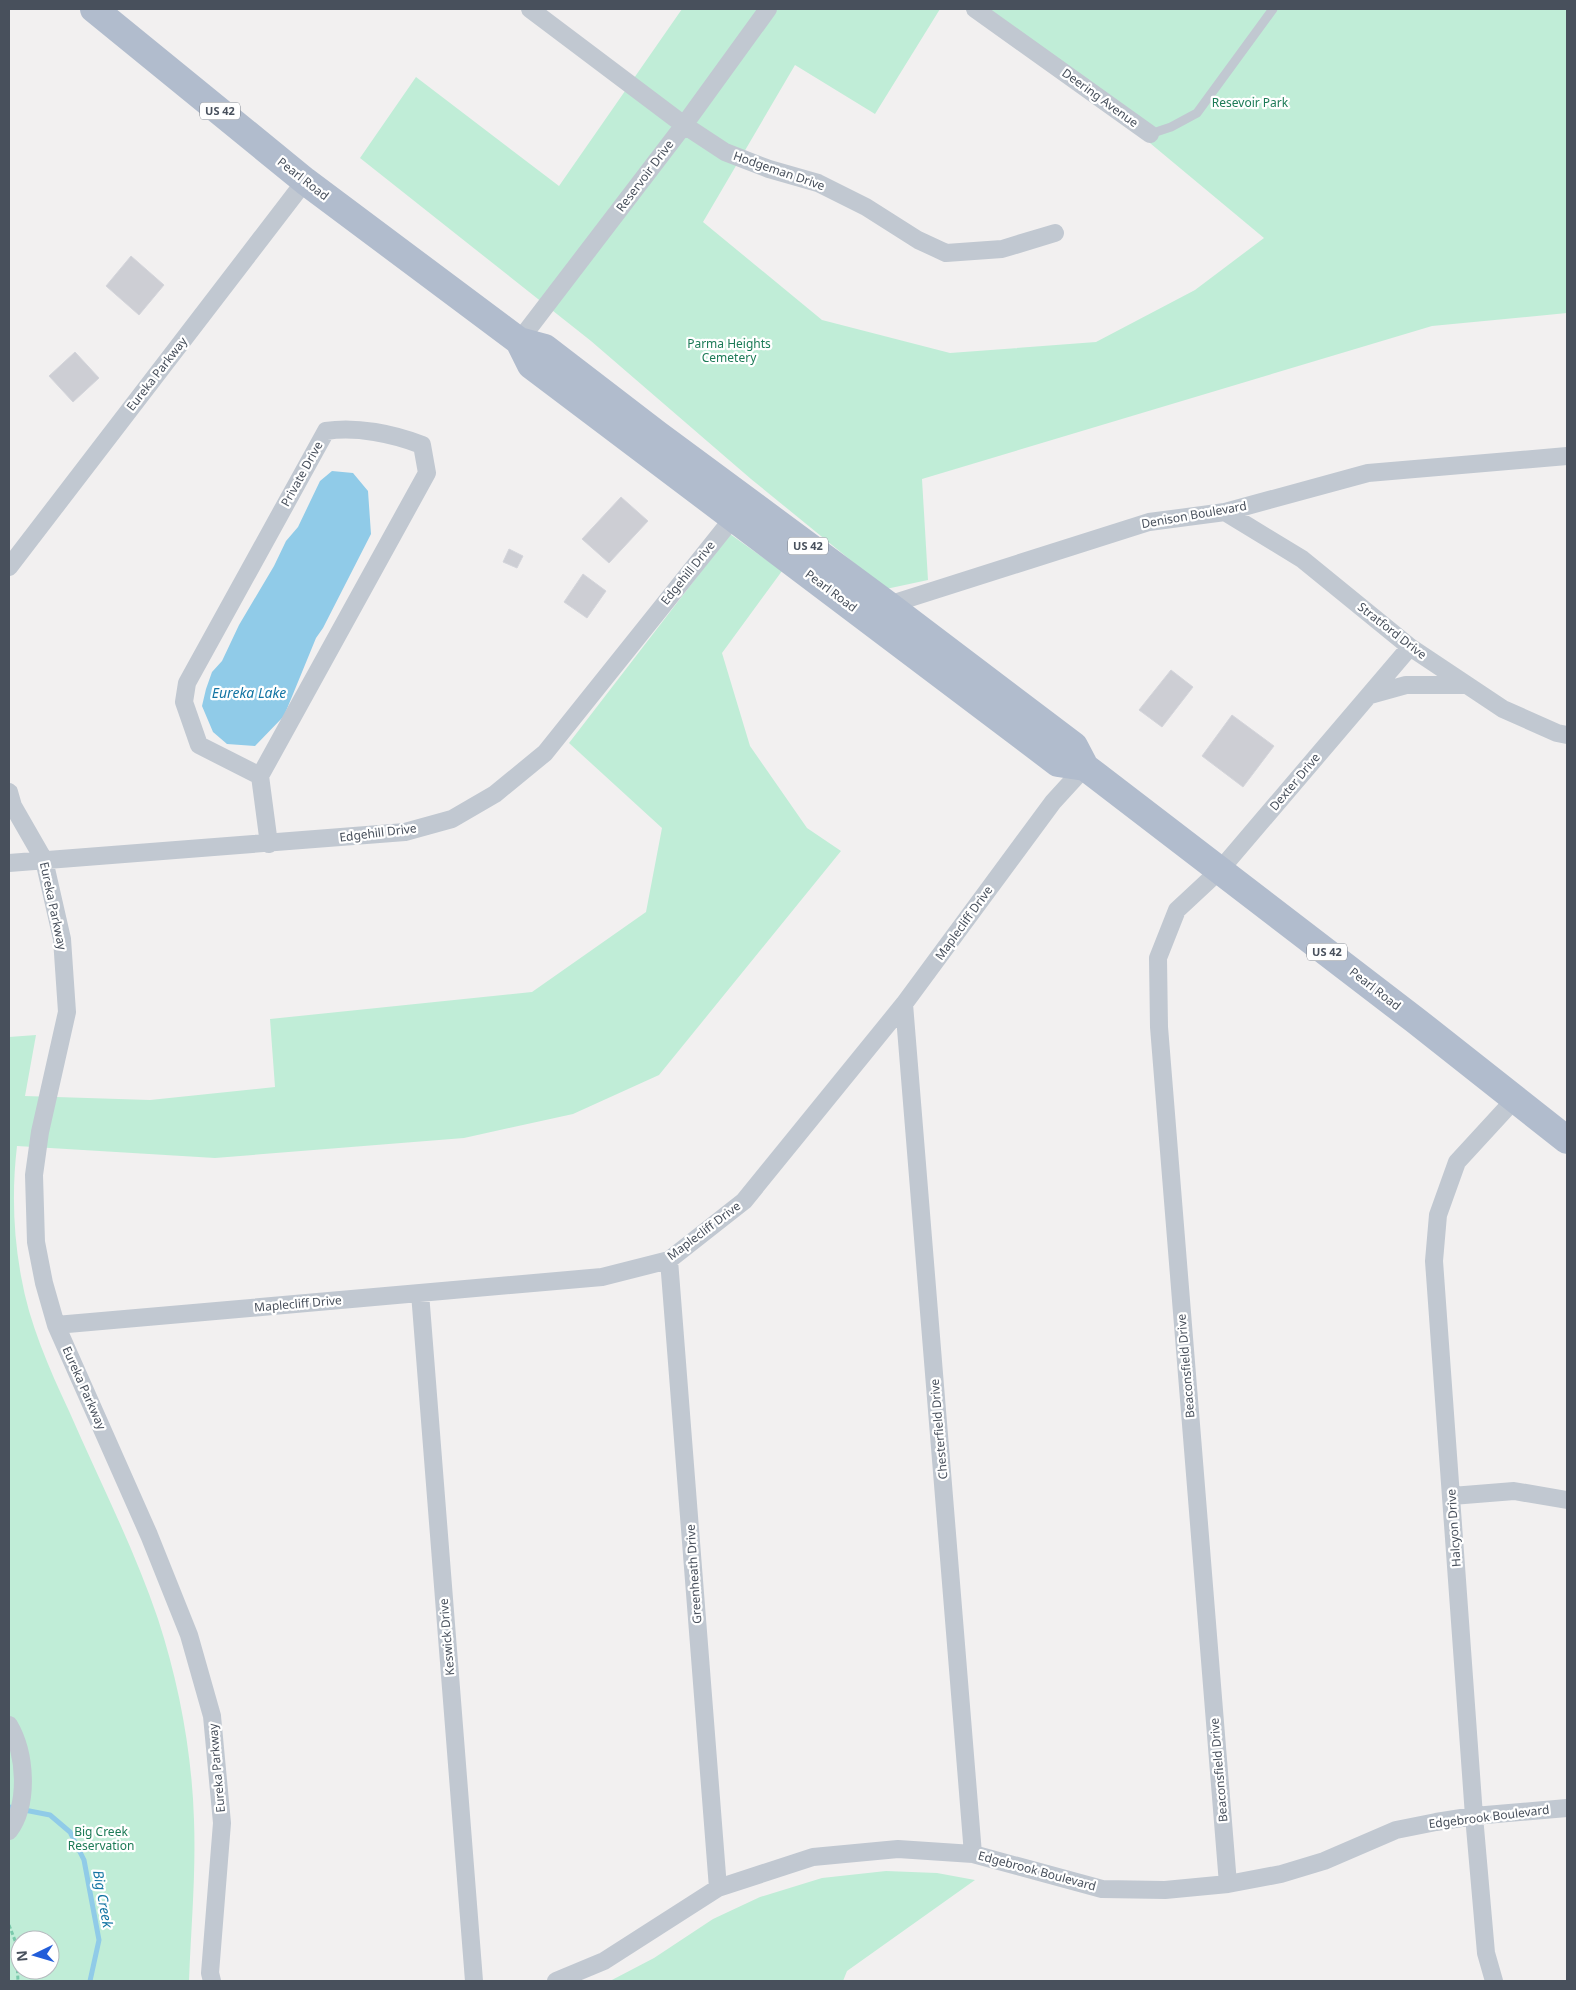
<svg xmlns="http://www.w3.org/2000/svg" width="1576" height="1990" viewBox="0 0 1576 1990" font-family="'Noto Sans',sans-serif">
	<style>
		.green { fill: #c0edd7; fill-rule: evenodd }
		.water { fill: #90cbe8 }
		.lines { fill: none; stroke-linecap: round; stroke-linejoin: round }
		.stream { stroke: #90cbe8; stroke-width: 5 }
		.building { fill: #cdced4; stroke: #d4d5db }
		.path { stroke: #7ac9ab; stroke-width: 3; stroke-dasharray: 4 2.5; stroke-linecap: butt }
		.lane { stroke: #c1c8d1; stroke-width: 9 }
		.street { stroke: #c1c8d1; stroke-width: 18 }
		.primary { stroke: #b1bccd; stroke-width: 28 }
		.labels { text-anchor: middle; stroke-width: 4.5; stroke-linejoin: round; paint-order: stroke }
		.shield { fill: #fff; stroke: #7f848d; stroke-width: 1 }
		.shield-label { font-size: 11px; font-weight: bold; fill: #48505c }
		.street-label { font-size: 12px; fill: #48505c; stroke: #fff }
		.park-label { font-size: 12px; fill: #1c7a56; stroke: #fff }
		.water-label { font-size: 14px; font-style: italic; fill: #1475a4; stroke: #fff }
	</style>
	<rect width="100%" height="100%" fill="#f2f0f0"/>
	<!-- green -->
	<path class="green" d="M 682,9 L 940,9 L 875,114 L 795,65 L 703,222 L 822,320 L 950,353 L 1096,342 L 1195,290 L 1264,238 L 989,9 L 1567,9 L 1567,313 L 1432,326 L 922,479 L 928,580 L 886,589 L 751,479 L 591,341 L 360,158 L 416,77 L 559,186 Z
		M 730,534 L 782,571 L 722,653 L 750,746 L 807,828 L 841,851 L 659,1075 L 573,1114 L 464,1138 L 215,1158 L 17,1146 C 12,1189 13,1233 21,1276 C 29,1323 49,1368 69,1411 C 99,1480 134,1548 158,1619 C 179,1683 192,1753 194,1820 C 196,1874 191,1928 189,1981 L 9,1981 L 9,1037 L 36,1035 L 25,1096 L 150,1100 L 275,1087 L 270,1019 L 532,992 L 646,912 L 662,828 L 569,743 ZM 20,1940 L 50,1940 L 50,1970 L 20,1970 Z
		M 886,1871 L 937,1873 L 975,1880 L 847,1971 L 843,1981 L 610,1981 L 654,1958 L 713,1919 L 760,1897 L 822,1878 Z"/>
	<!-- water -->
	<path class="water" d="M 332,471 L 353,473 L 368,491 L 371,534 L 323,628 L 316,638 L 284,716 L 255,746 L 227,744 L 213,732 L 202,706 L 206,689 L 212,672 L 222,661 L 239,625 L 274,566 L 286,541 L 298,527 L 320,481 Z"/>
	<g class="lines">
		<!-- stream -->
		<path class="stream" d="M 9,1807 L 50,1815 L 70,1832 L 84,1860 L 99,1940 L 90,1981"/>
	</g>
	<!-- building -->
	<path class="building" d="M 131,256 L 164,285 L 139,315 L 106,286 Z
		M 75,352 L 99,378 L 73,402 L 49,376 Z
		M 621,497 L 648,521 L 609,563 L 582,539 Z
		M 509,549 L 523,556 L 517,568 L 503,562 Z
		M 583,574 L 606,591 L 587,618 L 564,602 Z
		M 1171,670 L 1193,687 L 1162,727 L 1139,710 Z
		M 1232,715 L 1274,746 L 1243,787 L 1202,756 Z"/>
	<g class="lines">
		<!-- path -->
		<path class="path" d="M 9,1925 L 16,1943 L 18,1981"/>
		<!-- lane -->
		<path class="lane" d="M 1150,134 L 1171,127 L 1197,113 L 1273,9"/>
		<!-- street -->
		<path class="street" d="M 530,9 L 684,125 L 725,152 L 769,169 L 818,183 L 866,207 L 918,240 L 946,253 L 1002,249 L 1055,233
			M 975,9 L 1150,134
			M 519,341 L 684,125 L 768,9
			M 1225,512 L 1302,559 L 1410,647 L 1503,709 L 1557,733 L 1567,735
			M 9,567 L 305,181
			M 888,605 L 1149,522 L 1225,512 L 1368,473 L 1567,456
			M 1370,695 L 1406,685 L 1467,685
			M 260,776 L 199,745 L 184,702 L 187,683 L 326,431 C 356,426 394,434 422,445 L 427,473 L 260,776 L 269,844
			M 9,792 L 13,806 L 44,860 L 62,939 L 67,1012 L 40,1132 L 34,1175 L 36,1242 L 44,1283 L 56,1325 L 149,1535 L 189,1635 L 212,1716 L 222,1823 L 210,1973 L 212,1981
			M 9,863 L 405,832 L 452,819 L 495,794 L 545,753 L 733,518
			M 904,1004 L 973,1854
			M 669,1260 L 718,1888
			M 420,1293 L 474,1981
			M 56,1325 L 602,1277 L 669,1260 L 744,1201 L 904,1004 L 1053,802 L 1085,767
			M 1452,1496 L 1514,1491 L 1567,1500
			M 9,1725 C 26,1754 29,1804 9,1831
			M 1228,1884 L 1159,1027 L 1158,958 L 1177,910 L 1220,870 L 1410,647
			M 556,1981 L 604,1961 L 718,1888 L 813,1857 L 898,1849 L 973,1854 L 1102,1889 L 1165,1890 L 1228,1884 L 1281,1874 L 1324,1861 L 1396,1830 L 1436,1822 L 1474,1816 L 1567,1808
			M 1494,1981 L 1486,1953 L 1474,1816 L 1434,1261 L 1438,1215 L 1457,1162 L 1514,1100"/>
		<!-- primary -->
		<path class="primary" d="M 94,9 L 305,181 L 519,341 L 545,348 L 657,434 L 888,605 L 1074,746 L 1085,767 L 1415,1020 L 1567,1140
			M 519,341 L 531,365 L 1058,763 L 1085,767"/>
	</g>
	<g class="labels">
		<!-- shield labels -->
		<g class="shield">
			<rect x="200" y="102.5" width="40" height="17" rx="4"/>
			<rect x="788" y="537.5" width="40" height="17" rx="4"/>
			<rect x="1307" y="943.5" width="40" height="17" rx="4"/>
		</g>
		<g class="shield-label">
			<text x="220" y="115">US 42</text>
			<text x="808" y="550">US 42</text>
			<text x="1327" y="956">US 42</text>
		</g>
		<!-- street labels -->
		<g class="street-label">
			<text transform="translate(1100 98) rotate(36)" y="4">Deering Avenue</text>
			<text transform="translate(779 171) rotate(19)" y="4">Hodgeman Drive</text>
			<text transform="translate(645 176) rotate(-53)" y="4">Reservoir Drive</text>
			<text transform="translate(303 179) rotate(38)" y="4">Pearl Road</text>
			<text transform="translate(157 374) rotate(-52)" y="4">Eureka Parkway</text>
			<text transform="translate(302 474) rotate(-61)" y="4">Private Drive</text>
			<text transform="translate(1194 515) rotate(-10)" y="4">Denison Boulevard</text>
			<text transform="translate(688 573) rotate(-51)" y="4">Edgehill Drive</text>
			<text transform="translate(831 591) rotate(37)" y="4">Pearl Road</text>
			<text transform="translate(1392 631) rotate(38)" y="4">Stratford Drive</text>
			<text transform="translate(1295 782) rotate(-50)" y="4">Dexter Drive</text>
			<text transform="translate(378 833) rotate(-7)" y="4">Edgehill Drive</text>
			<text transform="translate(53 906) rotate(78)" y="4">Eureka Parkway</text>
			<text transform="translate(964 923) rotate(-54)" y="4">Maplecliff Drive</text>
			<text transform="translate(1375 989) rotate(38)" y="4">Pearl Road</text>
			<text transform="translate(704 1231) rotate(-37)" y="4">Maplecliff Drive</text>
			<text transform="translate(298 1304) rotate(-5)" y="4">Maplecliff Drive</text>
			<text transform="translate(1186 1366) rotate(-95)" y="4">Beaconsfield Drive</text>
			<text transform="translate(84 1388) rotate(66)" y="4">Eureka Parkway</text>
			<text transform="translate(939 1429) rotate(-95)" y="4">Chesterfield Drive</text>
			<text transform="translate(1454 1528) rotate(-94)" y="4">Halcyon Drive</text>
			<text transform="translate(694 1574) rotate(-94)" y="4">Greenheath Drive</text>
			<text transform="translate(447 1637) rotate(-95)" y="4">Keswick Drive</text>
			<text transform="translate(217 1768) rotate(-95)" y="4">Eureka Parkway</text>
			<text transform="translate(1219 1770) rotate(-95)" y="4">Beaconsfield Drive</text>
			<text transform="translate(1489 1817) rotate(-7)" y="4">Edgebrook Boulevard</text>
			<text transform="translate(1037 1871) rotate(15)" y="4">Edgebrook Boulevard</text>
		</g>
		<!-- park labels -->
		<g class="park-label">
			<text x="1250" y="107">Resevoir Park</text>
			<text x="729" y="348">Parma Heights<tspan x="729" dy="14">Cemetery</tspan></text>
			<text x="101" y="1836">Big Creek<tspan x="101" dy="14">Reservation</tspan></text>
		</g>
		<!-- water labels -->
		<g class="water-label">
			<text x="249" y="698">Eureka Lake</text>
			<text transform="translate(103 1899) rotate(80)" y="5">Big Creek</text>
		</g>
	</g>
	<!-- border -->
	<rect width="1576" height="1990" fill="none" stroke="#48505c" stroke-width="20"/>
	<!-- north arrow -->
	<g transform="translate(35 1955) rotate(265)"><circle r="24" fill="#ffffff" stroke="#b6b9be"/>
	<path d="M0-4L9 19L0 12L-9 19Z" fill="#225dd9"/>
	<text y="-8" font-size="14" font-weight="bold" text-anchor="middle" fill="#48505c">N</text>
	</g>
</svg>
